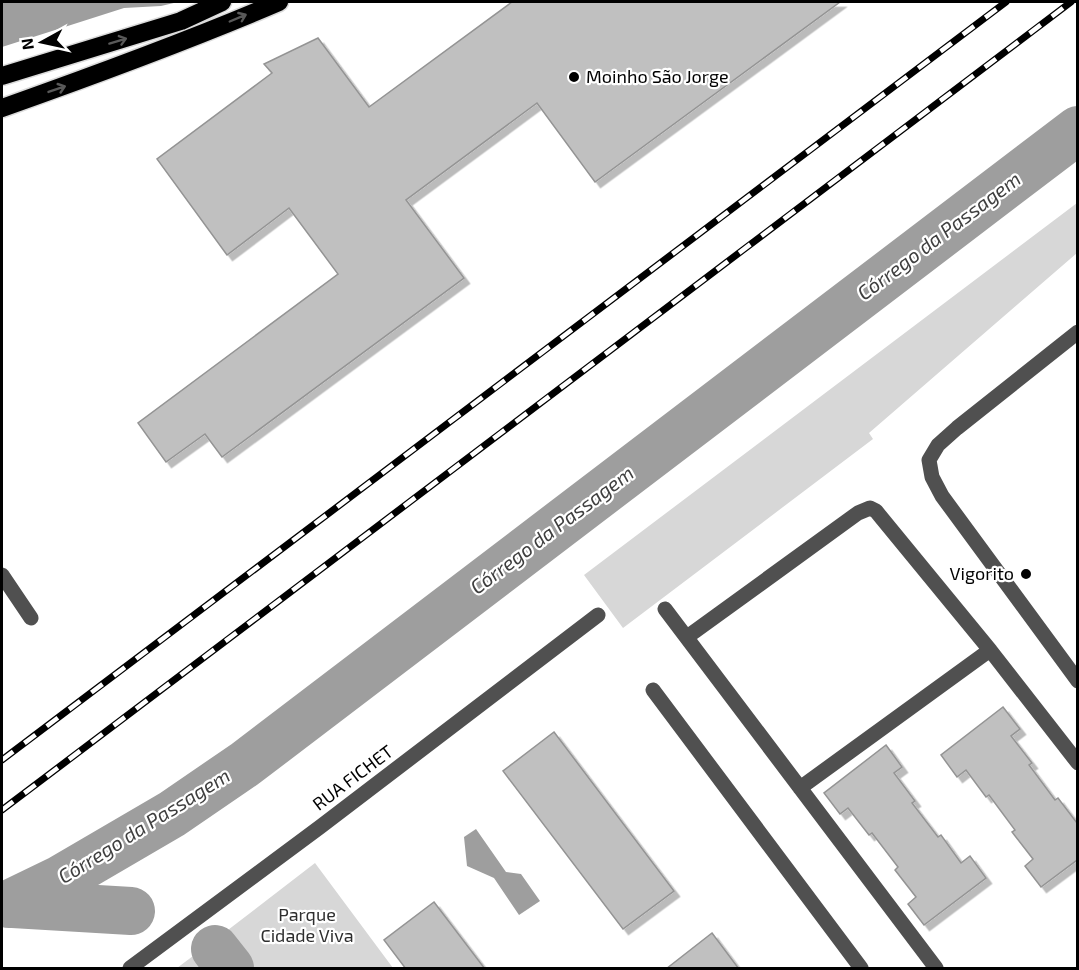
<svg xmlns="http://www.w3.org/2000/svg" width="1079" height="970" viewBox="0 0 1079 970" font-family="'Exo 2',sans-serif">
	<style>
		.green { fill: #d7d7d7 }
		.water { fill: #9e9e9e }
		.lines { fill: none; stroke-linecap: round; stroke-linejoin: round }
		.river { stroke: #9e9e9e; stroke-width: 48 }
		.building { fill: #c0c0c0; stroke: #949494; stroke-width: 1.5; filter: url(#shadow) }
		.highway-casing { stroke: #dbdbdb; stroke-width: 21 }
		.minor { stroke: #505050; stroke-width: 15 }
		.highway { stroke: #000; stroke-width: 18 }
		.rail-casing { stroke: #000; stroke-width: 7 }
		.rail { stroke: #fff; stroke-width: 4.5; stroke-dasharray: 14; stroke-linecap: butt }
		.oneway { stroke: #595959 }
		.poi-dot { fill: #000; stroke: #fff; stroke-width: 2 }
		.labels { text-anchor: middle; stroke-width: 4.5; stroke-linejoin: round; paint-order: stroke }
		.poi-label { font-size: 18px; fill: #000; stroke: #fff; text-anchor: start }
		.street-label { font-size: 18px; fill: #000; stroke: #fff }
		.park-label { font-size: 18px; fill: #2e2e2e; stroke: #fff }
		.water-label { font-size: 20px; font-style: italic; fill: #3f3f3f; stroke: #fff }
	</style>
	<defs>
		<filter id="shadow"><feDropShadow dx="5.5" dy="5.5" stdDeviation="0" flood-color="#0004"/></filter>
	</defs>
	<rect width="100%" height="100%" fill="#fff"/>
	<!-- green -->
	<path class="green" d="M 1077,203 L 1077,253 L 869,433 L 873,439 L 623,628 L 584,575 Z
		M 315,863 L 393,968 L 250,968 L 224,933 Z
		M 201,950 L 216,968 L 177,968 Z"/>
	<!-- water -->
	<path class="water" d="M 2,2 L 178,2 L 161,6 L 124,8 L 2,47 Z
		M 476,829 L 506,872 L 521,874 L 540,901 L 519,915 L 494,878 L 467,866 L 464,837 Z"/>
	<g class="lines">
		<!-- river -->
		<path class="river" d="M 9,904 L 59,880 L 172,814 L 245,764 L 1078,130
			M 13,904 L 131,911
			M 215,949 L 230,968"/>
	</g>
	<!-- building -->
	<path class="building" d="M 512,2 L 840,2 L 595,182 L 537,103 L 406,200 L 464,278 L 222,457 L 205,434 L 166,462 L 138,423 L 338,274 L 289,208 L 227,255 L 157,159 L 272,73 L 264,64 L 318,38 L 369,107 Z
		M 1003,707 L 1020,729 L 1011,736 L 1032,763 L 1029,765 L 1055,800 L 1058,798 L 1077,823 L 1077,860 L 1041,887 L 1025,866 L 1033,859 L 1012,832 L 1015,830 L 989,795 L 986,797 L 966,770 L 957,777 L 941,755 Z
		M 554,732 L 674,891 L 623,929 L 503,771 Z
		M 886,745 L 902,767 L 894,773 L 915,801 L 912,803 L 938,837 L 941,835 L 961,863 L 970,856 L 986,878 L 924,925 L 908,904 L 916,897 L 895,870 L 898,867 L 872,833 L 869,835 L 848,808 L 840,814 L 824,793 Z
		M 434,902 L 485,969 L 406,969 L 384,940 Z
		M 712,933 L 739,969 L 666,969 Z"/>
	<g class="lines">
		<!-- highway casing -->
		<g class="highway-casing">
			<path id="highway" d="M 2,76 L 181,21 L 222,2
				M 2,108 C 95,75 188,41 279,2"/>
		</g>
		<!-- minor -->
		<path class="minor" d="M 1078,332 L 957,428 L 938,445 L 929,460 L 932,477 L 942,496 L 1078,681
			M 2,575 L 31,618
			M 665,609 L 936,968
			M 687,637 L 858,513 L 870,508 L 876,511 L 880,516 L 990,650 L 1078,763
			M 653,690 L 861,968
			M 800,788 L 990,650
			M 130,968 L 320,827 L 598,615"/>
		<!-- highway -->
		<use href="#highway" class="highway"/>
		<!-- rail casing -->
		<g class="rail-casing">
			<path id="rail" d="M 2,760 L 1006,2
				M 2,810 L 1071,2"/>
		</g>
		<!-- rail -->
		<use href="#rail" class="rail"/>
	</g>
	<!-- one-way arrows -->
	<defs><path id="oneway-shaft" d="M-6 0H5M1.5-3L5.5 0L1.5 3" fill="none" stroke-width="1.6" stroke-linecap="round" stroke-linejoin="round" transform="scale(1.5)"/></defs>
	<g class="oneway">
		<use href="#oneway-shaft" transform="translate(238 18) rotate(-23)"/>
		<use href="#oneway-shaft" transform="translate(118 41) rotate(-17)"/>
		<use href="#oneway-shaft" transform="translate(57 89) rotate(-19)"/>
	</g>
	<!-- markers -->
	<g class="poi-dot">
		<circle cx="574" cy="77" r="6"/>
		<circle cx="1026" cy="574" r="6"/>
	</g>
	<g class="labels">
		<!-- poi labels -->
		<g class="poi-label">
			<text x="586" y="83">Moinho São Jorge</text>
			<text x="1014" y="580" text-anchor="end">Vigorito</text>
		</g>
		<!-- street labels -->
		<g class="street-label">
			<text transform="translate(353 778) rotate(-37)" y="6">RUA FICHET</text>
		</g>
		<!-- park labels -->
		<g class="park-label">
			<text x="307" y="921">Parque<tspan x="307" dy="21">Cidade Viva</tspan></text>
		</g>
		<!-- water labels -->
		<g class="water-label">
			<text transform="translate(939 236) rotate(-37)" y="7">Córrego da Passagem</text>
			<text transform="translate(552 530) rotate(-37)" y="7">Córrego da Passagem</text>
			<text transform="translate(144 826) rotate(-32)" y="7">Córrego da Passagem</text>
		</g>
	</g>
	<!-- border -->
	<rect width="1079" height="970" fill="none" stroke="#000000" stroke-width="6"/>
	<!-- north arrow -->
	<g transform="translate(42 42) rotate(262)" stroke="#ffffff" stroke-width="4.5" paint-order="stroke">
	<path d="M0-4.5L10 22L0 15L-10 22Z" fill="#000000"/>
	<text y="-9" font-size="16" font-weight="bold" text-anchor="middle" fill="#000000">N</text>
	</g>
</svg>
